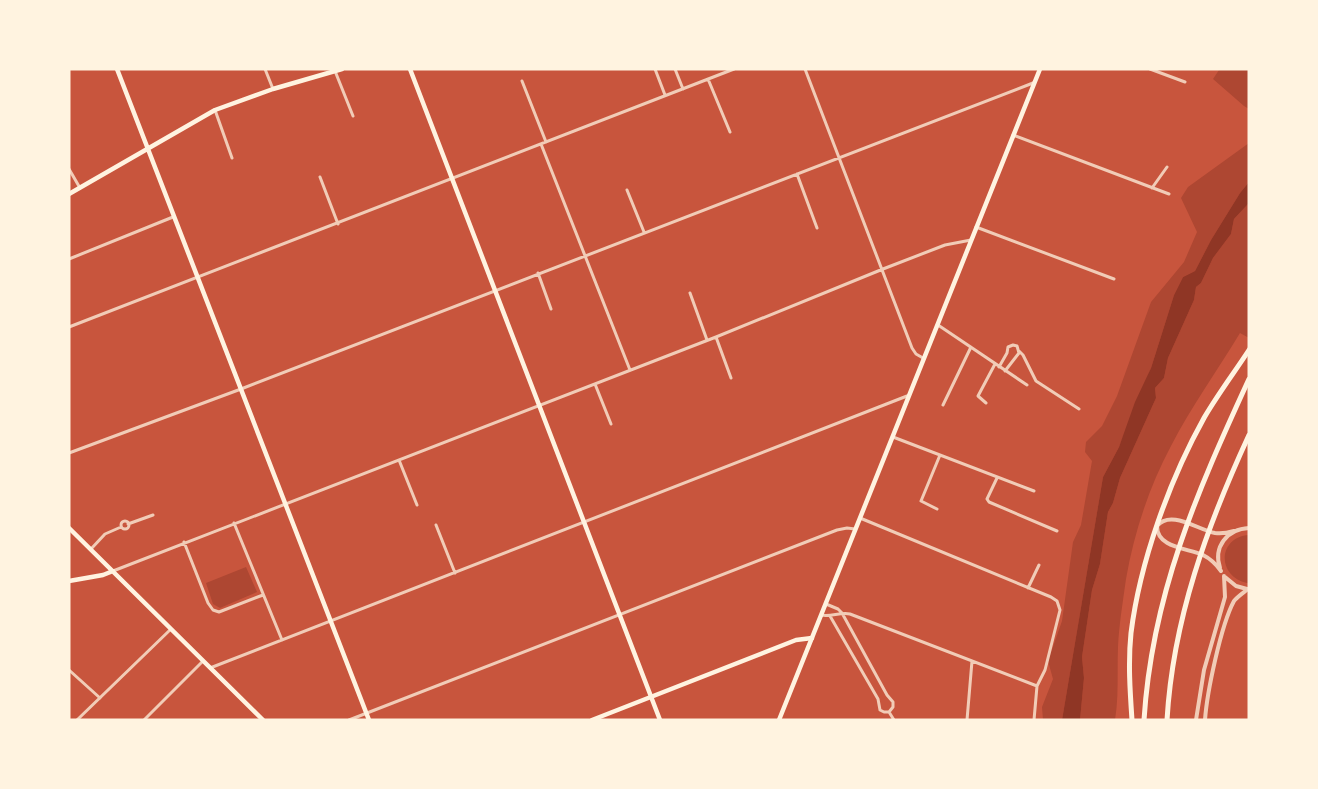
<svg xmlns="http://www.w3.org/2000/svg" width="1318" height="789" viewBox="0 0 1318 789" font-family="Overpass,sans-serif">
	<style>
		.green { fill: #ae4732 }
		.water { fill: #8f3625 }
		.lines { fill: none; stroke-linecap: round; stroke-linejoin: round }
		.minor { stroke: #f1ccb7; stroke-width: 3 }
		.tertiary { stroke: #f1ccb7; stroke-width: 4 }
		.secondary { stroke: #fff3e0; stroke-width: 4.5 }
		.primary { stroke: #fff3e0; stroke-width: 4.5 }
		.motorway { stroke: #fff3e0; stroke-width: 5 }
	</style>
	<rect width="100%" height="100%" fill="#c8553d"/>
	<!-- green -->
	<path class="green" d="M 1224,69 L 1246,69 L 1249,71 L 1249,109 L 1244,106 L 1213,79 L 1219,70 Z
		M 1249,143 L 1249,182 L 1240,193 L 1211,240 L 1195,271 L 1183,277 L 1174,295 L 1151,368 L 1119,447 L 1103,477 L 1062,720 L 1043,720 L 1042,707 L 1053,679 L 1048,661 L 1062,621 L 1073,542 L 1081,525 L 1092,461 L 1085,452 L 1086,442 L 1102,426 L 1117,396 L 1151,302 L 1184,262 L 1197,232 L 1181,198 L 1188,187 Z
		M 1249,203 L 1249,338 L 1240,333 C 1217,371 1191,407 1171,446 C 1149,487 1134,533 1126,579 C 1123,601 1119,625 1118,647 C 1117,672 1119,696 1115,720 L 1080,720 L 1084,678 L 1082,657 L 1092,590 L 1100,564 L 1108,512 L 1113,503 L 1120,478 L 1156,398 L 1155,388 L 1164,378 L 1168,358 L 1194,300 L 1196,287 L 1201,283 L 1213,258 L 1231,234 L 1234,219 Z
		M 1249,535 L 1249,583 L 1247,583 C 1216,576 1218,537 1249,535 Z
		M 246,567 L 257,592 L 220,608 L 213,604 L 206,583 Z"/>
	<!-- water -->
	<path class="water" d="M 1249,182 L 1249,203 L 1234,219 L 1231,234 L 1213,258 L 1201,283 L 1196,287 L 1194,300 L 1168,358 L 1164,378 L 1155,388 L 1156,398 L 1120,478 L 1113,503 L 1108,512 L 1100,564 L 1092,590 L 1082,657 L 1084,678 L 1080,720 L 1062,720 L 1103,477 L 1119,447 L 1135,402 L 1151,368 L 1174,295 L 1183,277 L 1195,271 L 1211,240 L 1240,193 Z"/>
	<g class="lines">
		<!-- minor -->
		<path class="minor" d="M 265,69 L 273,89
			M 655,69 L 665,95
			M 675,69 L 683,89
			M 805,69 L 912,348 L 916,354 L 923,358
			M 1150,69 L 1185,82
			M 335,71 L 353,116
			M 708,79 L 730,132
			M 522,81 L 546,142
			M 215,110 L 232,158
			M 1013,135 L 1169,194
			M 541,144 L 630,370
			M 69,169 L 80,188
			M 797,174 L 817,228
			M 320,177 L 338,224
			M 1152,188 L 1167,167
			M 627,190 L 644,232
			M 976,227 L 1114,279
			M 69,259 L 173,217
			M 538,273 L 551,309
			M 690,293 L 707,340
			M 938,325 L 1027,385
			M 69,327 L 734,69
			M 716,337 L 731,378
			M 1019,351 L 1023,355 L 1036,381 L 1079,409
			M 999,367 L 1007,353 L 1008,347 L 1013,345 L 1017,346 L 1019,353 L 1005,371
			M 595,384 L 611,424
			M 986,403 L 978,396 L 995,364
			M 943,405 L 971,347
			M 893,437 L 1034,491
			M 69,453 L 241,389 L 1033,83
			M 399,460 L 417,505
			M 997,478 L 987,499 L 989,502 L 1057,531
			M 937,509 L 921,501 L 940,455
			M 860,518 L 1051,597 L 1057,601 L 1060,610 L 1045,670 L 1037,686 L 1034,720
			M121 525a4 4 0 1 1 8 0a4 4 0 1 1-8 0Z
			M 234,523 L 282,640
			M 128,524 L 153,515
			M 436,525 L 455,573
			M 184,542 L 208,603 L 213,610 L 219,612 L 263,595
			M 91,549 L 105,534 L 121,527
			M 113,571 L 716,337 L 883,269 L 945,245 L 971,240
			M 1028,588 L 1039,565
			M 826,604 L 838,609 L 842,613 L 887,695 L 893,702 L 893,707 L 889,712 L 884,712 L 880,710 L 878,699 L 830,616
			M 821,615 C 831,617 840,612 850,614 L 1037,686
			M 210,668 L 907,396
			M 69,670 L 100,698
			M 889,712 L 894,720
			M 77,720 L 171,629
			M 144,720 L 203,661
			M 349,720 L 837,530 L 847,528 L 855,529
			M 967,720 L 972,661"/>
		<!-- tertiary -->
		<path class="tertiary" d="M 1220,568 C 1213,547 1227,529 1249,528
			M 1221,571 C 1216,564 1211,559 1203,555 C 1187,548 1157,548 1157,526 C 1171,509 1198,530 1215,533 C 1222,534 1227,533 1234,531
			M 1225,577 L 1236,586 L 1247,589
			M 1196,720 L 1204,670 L 1225,597 L 1224,576
			M 1205,720 C 1207,692 1221,625 1234,601 C 1238,596 1243,593 1248,589"/>
		<!-- secondary -->
		<path class="secondary" d="M 117,69 L 369,720
			M 69,194 L 215,110 L 273,89 L 342,69
			M 69,528 L 263,720
			M 69,581 L 103,575 L 113,571
			M 592,720 L 796,640 L 812,638"/>
		<!-- primary -->
		<path class="primary" d="M 410,69 L 660,720
			M 779,720 L 1040,69"/>
		<!-- motorway -->
		<path class="motorway" d="M 1132,720 C 1130,691 1128,662 1131,633 C 1140,562 1169,481 1204,418 C 1218,394 1234,373 1249,350
			M 1144,720 C 1152,594 1197,492 1249,379
			M 1167,720 C 1173,619 1207,526 1249,435"/>
	</g>
	<!-- border -->
	<rect width="1318" height="789" fill="none" stroke="#fff3e0" stroke-width="141"/>
</svg>
